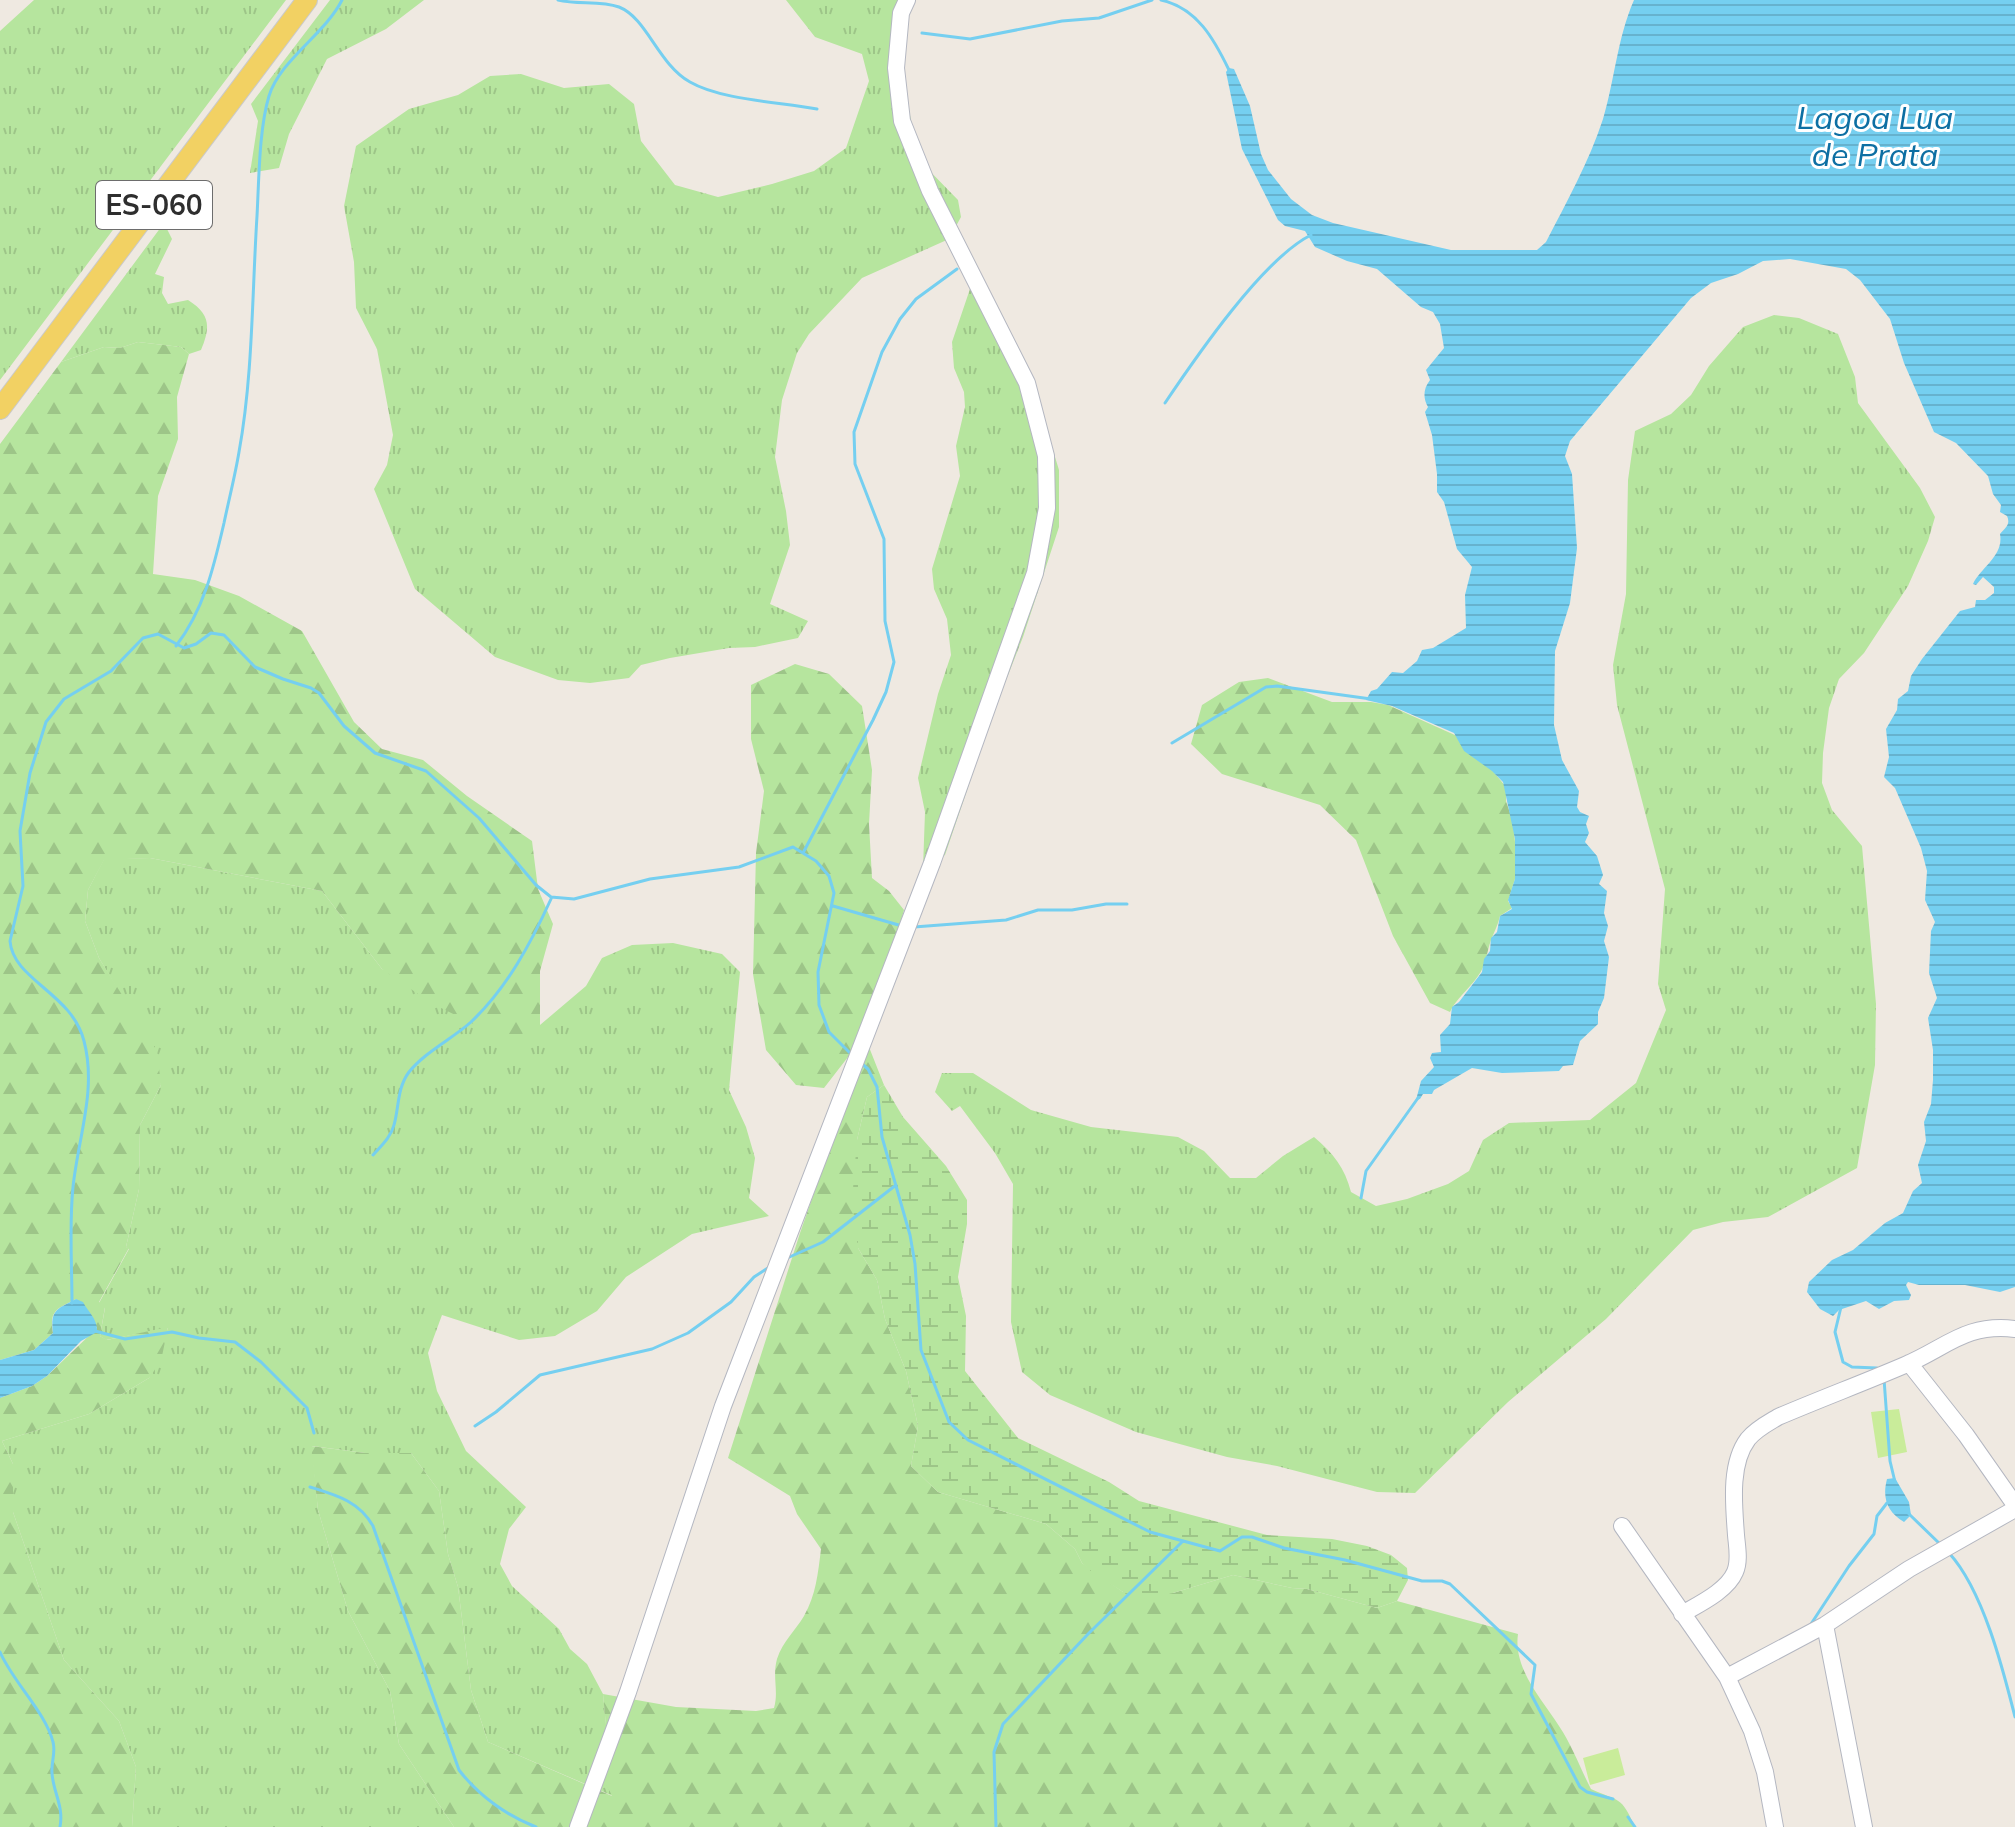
<svg xmlns="http://www.w3.org/2000/svg" width="2015" height="1827" viewBox="0 0 2015 1827" font-family="Mulish,sans-serif">
	<style>
		.grass { fill: url(#grass-tufts) }
		.forest { fill: url(#forest-firs) }
		.wetland { fill: url(#wetland-marsh) }
		.pitch { fill: #c9ec9a }
		.water { fill: url(#water-rules) }
		.lines { fill: none; stroke-linecap: round; stroke-linejoin: round }
		.stream { stroke: #75cff0; stroke-width: 3 }
		.minor-casing { stroke: #b4b7c1; stroke-width: 18 }
		.major-casing { stroke: #c9c9c9; stroke-width: 22 }
		.minor { stroke: #fff; stroke-width: 16 }
		.major { stroke: #f2d163; stroke-width: 20 }
		.labels { text-anchor: middle; stroke-width: 6; stroke-linejoin: round; paint-order: stroke }
		.shield { fill: #fff; stroke: #6d6d6d; stroke-width: 2 }
		.shield-label { font-size: 28px; font-weight: bold; fill: #2e2e2e }
		.water-label { font-size: 32px; font-style: italic; fill: #0d6fa3; stroke: #fff }
	</style>
	<defs>
		<pattern id="grass-tufts" width="24" height="20" patternUnits="userSpaceOnUse" patternTransform="scale(2)"><rect width="24" height="20" fill="#b6e59e"/><path d="M3 7l-1-3M5 7V3M7 7l1-3M15 17l-1-3M17 17v-4M19 17l1-3" fill="none" stroke="#9dc588"/></pattern>
		<pattern id="forest-firs" width="22" height="20" patternUnits="userSpaceOnUse" patternTransform="scale(2)"><rect width="22" height="20" fill="#b6e59e"/><path d="M5 1l3.5 6h-7zM16 11l3.5 6h-7z" fill="#9dc588"/></pattern>
		<pattern id="wetland-marsh" width="20" height="14" patternUnits="userSpaceOnUse" patternTransform="scale(2)"><rect width="20" height="14" fill="#b6e59e"/><path d="M1 5h8M5 5V1M11 12h8M15 12V8" fill="none" stroke="#9dc588"/></pattern>
		<pattern id="water-rules" width="6" height="5" patternUnits="userSpaceOnUse" patternTransform="scale(2)"><rect width="6" height="5" fill="#75cff0"/><path d="M0 2.5h6" fill="none" stroke="#66b2ce"/></pattern>
	</defs>
	<rect width="100%" height="100%" fill="#efe9e1"/>
	<!-- grass -->
	<path class="grass" d="M 34,0 L 286,0 L 0,380 L 0,31 Z
		M 330,0 L 424,0 L 386,29 L 327,59 L 289,134 L 279,168 L 250,173 L 258,121 L 251,104 Z
		M 786,0 L 908,0 L 898,49 L 918,159 L 958,200 L 961,217 L 949,239 L 862,278 L 809,334 L 797,353 L 782,400 L 775,457 L 786,511 L 790,545 L 770,604 L 808,621 L 798,638 L 755,647 L 729,648 L 670,658 L 641,665 L 629,678 L 590,683 L 558,680 L 495,657 L 415,589 L 374,489 L 387,465 L 393,435 L 377,349 L 356,308 L 354,262 L 344,206 L 356,146 L 409,109 L 458,95 L 490,76 L 521,74 L 564,88 L 609,84 L 634,104 L 641,141 L 675,185 L 718,197 L 772,184 L 814,171 L 846,148 L 869,81 L 862,54 L 815,37 Z
		M 164,223 L 172,239 L 155,274 L 164,277 L 162,293 L 168,304 L 188,300 C 210,314 211,326 201,350 L 189,354 L 181,347 L 138,342 L 120,348 L 104,347 L 61,362 Z
		M 971,286 L 1040,408 L 1059,470 L 1059,527 L 1023,637 L 995,708 L 945,855 L 923,868 L 925,812 L 918,778 L 938,694 L 951,655 L 947,619 L 934,589 L 932,569 L 960,476 L 956,446 L 965,407 L 964,392 L 954,368 L 952,342 Z
		M 1774,315 L 1799,318 L 1838,334 L 1855,377 L 1858,403 L 1920,488 L 1935,517 L 1928,541 L 1908,586 L 1864,653 L 1839,679 L 1829,708 L 1823,753 L 1822,783 L 1832,810 L 1862,846 L 1876,1004 L 1875,1065 L 1857,1168 L 1768,1217 L 1723,1222 L 1693,1230 L 1606,1319 L 1508,1402 L 1415,1493 L 1377,1492 L 1277,1466 L 1227,1457 L 1136,1432 L 1050,1395 L 1022,1372 L 1011,1322 L 1013,1184 L 995,1153 L 960,1106 L 952,1111 L 935,1092 L 942,1073 L 973,1073 L 1031,1110 L 1091,1127 L 1178,1137 L 1204,1151 L 1230,1178 L 1256,1178 L 1283,1156 L 1314,1137 C 1333,1153 1345,1168 1351,1192 L 1376,1206 L 1407,1199 L 1448,1184 L 1469,1171 L 1483,1140 L 1509,1123 L 1590,1120 L 1636,1083 L 1666,1010 L 1658,984 L 1665,889 L 1617,705 L 1613,665 L 1626,594 L 1628,480 L 1635,431 L 1671,414 L 1691,395 L 1709,366 L 1743,327 Z
		M 150,858 L 322,891 L 382,969 L 540,1025 L 586,986 L 602,958 L 632,945 L 673,943 L 722,954 L 740,972 L 729,1090 L 746,1127 L 755,1158 L 749,1198 L 769,1216 L 692,1234 L 626,1277 L 597,1311 L 555,1336 L 519,1340 L 442,1315 L 428,1353 L 437,1391 L 466,1451 L 526,1507 L 509,1529 L 500,1564 L 512,1586 L 559,1629 L 570,1649 L 587,1664 L 603,1694 L 613,1796 L 488,1742 L 471,1690 L 458,1587 L 448,1554 L 439,1491 L 411,1453 L 365,1453 L 312,1446 L 318,1510 L 348,1611 L 390,1691 L 399,1744 L 454,1827 L 132,1827 L 136,1767 L 119,1721 L 64,1660 L 13,1512 L 13,1464 L 2,1441 L 89,1414 L 149,1378 L 168,1328 L 106,1340 L 100,1336 L 105,1308 L 99,1303 L 129,1249 L 126,1247 L 139,1189 L 140,1125 L 161,1085 L 124,1000 L 99,958 L 85,921 L 88,890 L 104,859 Z"/>
	<!-- forest -->
	<path class="forest" d="M 138,342 L 181,347 L 189,354 L 177,397 L 178,439 L 158,496 L 153,574 L 195,580 L 239,596 L 302,631 L 354,722 L 382,749 L 423,760 L 467,796 L 532,841 L 538,889 L 553,924 L 540,971 L 540,1025 L 508,1041 L 431,1003 L 382,969 L 322,891 L 150,858 L 104,860 L 88,890 L 85,921 L 99,958 L 157,1051 L 161,1085 L 140,1125 L 139,1189 L 126,1247 L 129,1248 L 99,1302 L 105,1307 L 100,1336 L 107,1340 L 168,1327 L 161,1361 L 149,1378 L 89,1414 L 2,1441 L 13,1464 L 13,1512 L 64,1660 L 119,1721 L 136,1767 L 132,1827 L 0,1827 L 0,1398 L 32,1386 L 47,1376 L 97,1328 L 76,1299 C 57,1309 49,1310 53,1333 L 34,1350 L 0,1360 L 0,444 L 61,362 L 104,347 L 120,348 Z
		M 795,664 L 829,674 L 862,706 L 872,770 L 869,824 L 872,878 L 889,891 L 904,910 L 867,1042 L 884,1085 L 867,1097 L 857,1140 L 858,1248 L 877,1280 L 885,1319 L 906,1371 L 918,1426 L 911,1466 L 938,1492 L 1046,1524 L 1075,1549 L 1082,1563 L 1123,1592 L 1173,1593 L 1233,1575 L 1292,1588 L 1307,1589 L 1377,1608 L 1397,1601 L 1518,1634 C 1513,1669 1542,1699 1559,1726 C 1572,1745 1580,1768 1591,1789 C 1619,1802 1621,1795 1635,1827 L 454,1827 L 399,1744 L 390,1691 L 348,1611 L 318,1510 L 311,1446 L 365,1453 L 411,1453 L 439,1491 L 448,1554 L 458,1587 L 471,1690 L 488,1742 L 612,1796 L 605,1782 L 606,1726 L 603,1694 L 676,1707 L 756,1711 L 774,1708 C 779,1691 772,1677 777,1659 C 783,1641 795,1631 804,1616 C 816,1595 818,1573 821,1549 L 797,1514 L 790,1496 L 728,1458 L 800,1233 L 866,1044 L 848,1057 L 824,1088 L 796,1085 L 766,1050 L 753,974 L 756,853 L 764,791 L 751,739 L 751,685 Z
		M 1268,678 L 1332,702 L 1371,702 L 1388,705 L 1457,736 L 1465,751 L 1492,770 L 1506,787 L 1506,801 L 1513,822 L 1515,842 L 1515,879 L 1508,901 L 1512,908 L 1500,916 C 1498,925 1494,932 1491,940 C 1487,951 1486,966 1478,976 C 1470,988 1455,1000 1450,1012 L 1430,1003 L 1393,936 L 1356,840 L 1320,805 L 1222,774 L 1191,744 L 1202,705 L 1239,682 Z"/>
	<!-- wetland -->
	<path class="wetland" d="M 884,1085 L 903,1117 L 946,1166 L 967,1200 L 967,1224 L 958,1277 L 966,1316 L 965,1371 L 1018,1438 L 1109,1482 L 1139,1501 L 1267,1535 L 1332,1539 L 1367,1546 L 1391,1555 L 1407,1568 L 1408,1580 L 1397,1601 L 1377,1608 L 1307,1589 L 1292,1588 L 1233,1575 L 1173,1593 L 1144,1599 L 1123,1592 L 1092,1572 L 1082,1563 L 1075,1549 L 1046,1524 L 938,1492 L 911,1466 L 918,1426 L 906,1371 L 885,1319 L 877,1280 L 858,1248 L 852,1201 L 857,1140 L 867,1097 Z"/>
	<!-- pitch -->
	<path class="pitch" d="M 1899,1409 L 1907,1452 L 1878,1458 L 1871,1412 Z
		M 1618,1748 L 1625,1775 L 1590,1785 L 1583,1758 Z"/>
	<!-- water -->
	<path class="water" d="M 1634,0 L 2015,0 L 2015,1287 L 2000,1292 L 1965,1285 L 1919,1285 L 1908,1282 L 1906,1285 L 1911,1295 L 1909,1300 L 1894,1301 L 1879,1309 L 1866,1301 L 1839,1310 L 1833,1316 L 1820,1309 L 1807,1292 L 1809,1282 L 1832,1260 L 1853,1250 L 1885,1223 L 1903,1213 L 1913,1191 L 1922,1183 L 1918,1165 L 1926,1141 L 1924,1122 L 1931,1104 L 1933,1080 L 1933,1050 L 1928,1018 L 1937,998 L 1929,973 L 1931,931 L 1935,922 L 1925,900 L 1927,871 L 1921,848 L 1895,788 L 1884,777 L 1889,757 L 1886,729 L 1897,710 L 1898,699 L 1908,691 L 1911,676 L 1922,659 L 1960,611 L 1975,607 L 1976,600 L 1985,600 L 1994,593 L 1994,587 L 1983,577 L 1976,585 L 1973,584 C 1981,567 2004,556 2000,534 C 2005,528 2011,525 2007,516 L 2000,512 L 2001,505 L 1993,494 L 1988,476 L 1956,443 L 1934,432 L 1904,363 L 1890,319 L 1860,280 L 1846,269 L 1790,259 L 1763,261 L 1738,274 L 1711,283 L 1691,298 L 1570,441 L 1565,456 L 1572,474 L 1577,548 L 1570,603 L 1555,651 L 1554,725 L 1562,760 L 1579,791 L 1577,807 L 1580,812 L 1589,816 L 1586,824 L 1589,833 L 1585,842 L 1597,856 L 1603,875 L 1599,884 L 1607,891 L 1604,913 L 1608,926 L 1604,941 L 1609,957 L 1604,998 L 1598,1012 L 1598,1024 L 1580,1041 L 1573,1065 L 1563,1066 L 1559,1071 L 1502,1073 L 1472,1068 L 1434,1090 L 1432,1094 L 1423,1094 L 1420,1099 L 1416,1100 L 1421,1081 L 1434,1067 L 1430,1058 L 1432,1053 L 1441,1052 L 1440,1035 L 1450,1024 L 1452,1007 L 1459,1002 L 1482,972 L 1484,959 L 1490,951 L 1491,938 L 1497,932 L 1500,916 L 1512,909 L 1508,900 L 1515,879 L 1515,839 L 1503,782 L 1492,771 L 1464,751 L 1454,733 L 1392,706 L 1366,700 L 1371,691 L 1377,689 L 1392,672 L 1403,673 L 1417,661 L 1422,650 L 1433,648 L 1466,628 L 1465,595 L 1472,567 L 1457,549 L 1444,502 L 1437,492 L 1437,474 L 1432,435 L 1425,412 L 1428,407 C 1423,398 1423,389 1430,380 L 1426,370 L 1444,348 L 1440,324 L 1433,312 L 1421,307 L 1377,269 L 1347,261 L 1315,247 L 1305,231 L 1285,226 L 1278,220 L 1242,149 L 1226,72 L 1229,68 L 1234,69 L 1250,106 L 1261,154 L 1268,170 L 1291,199 L 1312,215 L 1333,223 L 1451,250 L 1537,250 L 1546,242 C 1566,203 1589,162 1603,119 C 1615,79 1617,39 1634,0 Z
		M 76,1299 L 83,1302 C 88,1312 98,1319 97,1332 L 81,1341 L 47,1376 L 32,1386 L 0,1398 L 0,1360 L 34,1350 L 53,1333 C 50,1310 57,1309 76,1299 Z
		M 1895,1478 L 1909,1502 L 1911,1515 L 1904,1522 C 1887,1512 1882,1498 1887,1479 Z"/>
	<g class="lines">
		<!-- stream -->
		<path class="stream" d="M 558,0 C 578,5 600,0 619,7 C 647,18 658,64 690,82 C 721,100 780,102 817,109
			M 1161,0 C 1197,8 1214,39 1229,70
			M 922,33 L 970,39 L 1062,21 L 1099,18 L 1152,0
			M 1165,403 C 1196,357 1263,259 1311,235
			M 176,646 C 204,610 214,566 224,523 C 229,499 235,476 239,452 C 253,375 252,294 257,216 C 259,180 259,129 269,96 C 280,60 325,34 342,0
			M 1172,743 L 1266,687 L 1277,686 L 1371,699
			M 803,853 L 873,720 L 886,692 L 894,662 L 885,621 L 884,539 L 855,464 L 854,432 L 882,352 L 900,319 L 916,299 L 957,269
			M 833,906 L 902,926
			M 914,927 L 1006,920 L 1038,910 L 1072,910 L 1106,904 L 1127,904
			M 860,1062 L 868,1069 L 877,1087 L 882,1137 L 910,1235 L 915,1264 L 921,1350 L 949,1422 L 968,1440 L 1150,1532 L 1220,1551 L 1242,1537 L 1252,1537 L 1284,1548 L 1345,1560 L 1422,1581 L 1442,1581 L 1450,1584 L 1535,1665 L 1531,1694 L 1580,1787 L 1587,1792 L 1613,1799
			M 373,1155 C 381,1146 391,1137 394,1125 C 399,1108 397,1088 409,1072 C 425,1052 452,1039 471,1022 C 507,988 531,943 551,899
			M 1361,1198 L 1366,1171 L 1418,1098
			M 785,1259 L 823,1242 L 896,1185
			M 72,1303 C 72,1265 69,1225 73,1187 C 78,1138 97,1090 84,1041 C 72,993 13,980 10,941 L 23,886 L 20,831 L 30,773 L 46,722 L 64,699 L 111,671 L 143,638 L 158,634 L 184,648 L 196,644 L 211,633 L 224,635 L 255,667 L 283,679 L 311,688 L 319,693 L 344,726 L 375,753 L 426,771 L 479,818 L 536,885 L 551,897 L 574,899 L 650,879 L 739,867 L 793,847 L 816,861 L 829,876 L 834,893 L 818,972 L 819,1005 L 829,1032 L 851,1054
			M 1841,1307 L 1835,1332 L 1843,1362 L 1852,1367 L 1877,1368
			M 95,1331 L 125,1339 L 172,1332 L 199,1338 L 235,1342 L 261,1362 L 307,1408 L 314,1433
			M 1884,1379 L 1890,1461 L 1895,1482
			M 475,1426 L 496,1412 L 540,1375 L 652,1349 L 688,1333 L 731,1302 L 754,1277 L 771,1266
			M 310,1487 C 336,1495 359,1501 373,1526 L 459,1770 C 478,1795 507,1816 536,1827
			M 1909,1514 L 1941,1545
			M 1949,1553 C 1983,1590 2003,1669 2015,1717
			M 1811,1624 L 1849,1566 L 1874,1534 L 1877,1516 L 1887,1503
			M 0,1652 C 13,1682 46,1713 53,1742 C 56,1753 51,1762 52,1773 C 53,1792 64,1806 60,1827
			M 1628,1817 L 1635,1827
			M 996,1827 L 994,1752 L 1003,1724 L 1089,1633 L 1182,1542"/>
		<!-- minor casing -->
		<g class="minor-casing">
			<path id="minor" d="M 1909,1363 L 1966,1435 L 2015,1505
				M 1622,1526 L 1727,1677 L 1825,1625 L 1909,1569 L 2015,1509
				M 1682,1614 C 1699,1604 1727,1591 1735,1572 C 1740,1561 1737,1547 1736,1535 C 1734,1506 1729,1464 1748,1439 C 1756,1429 1768,1423 1778,1417 C 1820,1399 1863,1383 1905,1365 C 1946,1348 1965,1323 2015,1329
				M 1825,1625 L 1864,1827
				M 1727,1677 L 1752,1731 L 1765,1772 L 1775,1827
				M 578,1827 L 628,1692 L 723,1406 L 932,863 L 1035,573 L 1047,508 L 1046,456 L 1027,383 L 930,191 L 902,121 L 896,68 L 901,13 L 907,0"/>
		</g>
		<!-- major casing -->
		<g class="major-casing">
			<path id="major" d="M 0,409 L 307,0"/>
		</g>
		<!-- minor -->
		<use href="#minor" class="minor"/>
		<!-- major -->
		<use href="#major" class="major"/>
	</g>
	<g class="labels">
		<!-- shield labels -->
		<rect class="shield" x="96" y="181" width="116" height="48" rx="6"/>
		<g class="shield-label">
			<text x="154" y="215">ES-060</text>
		</g>
		<!-- water labels -->
		<g class="water-label">
			<text x="1875" y="129">Lagoa Lua<tspan x="1875" dy="37">de Prata</tspan></text>
		</g>
	</g>
</svg>
